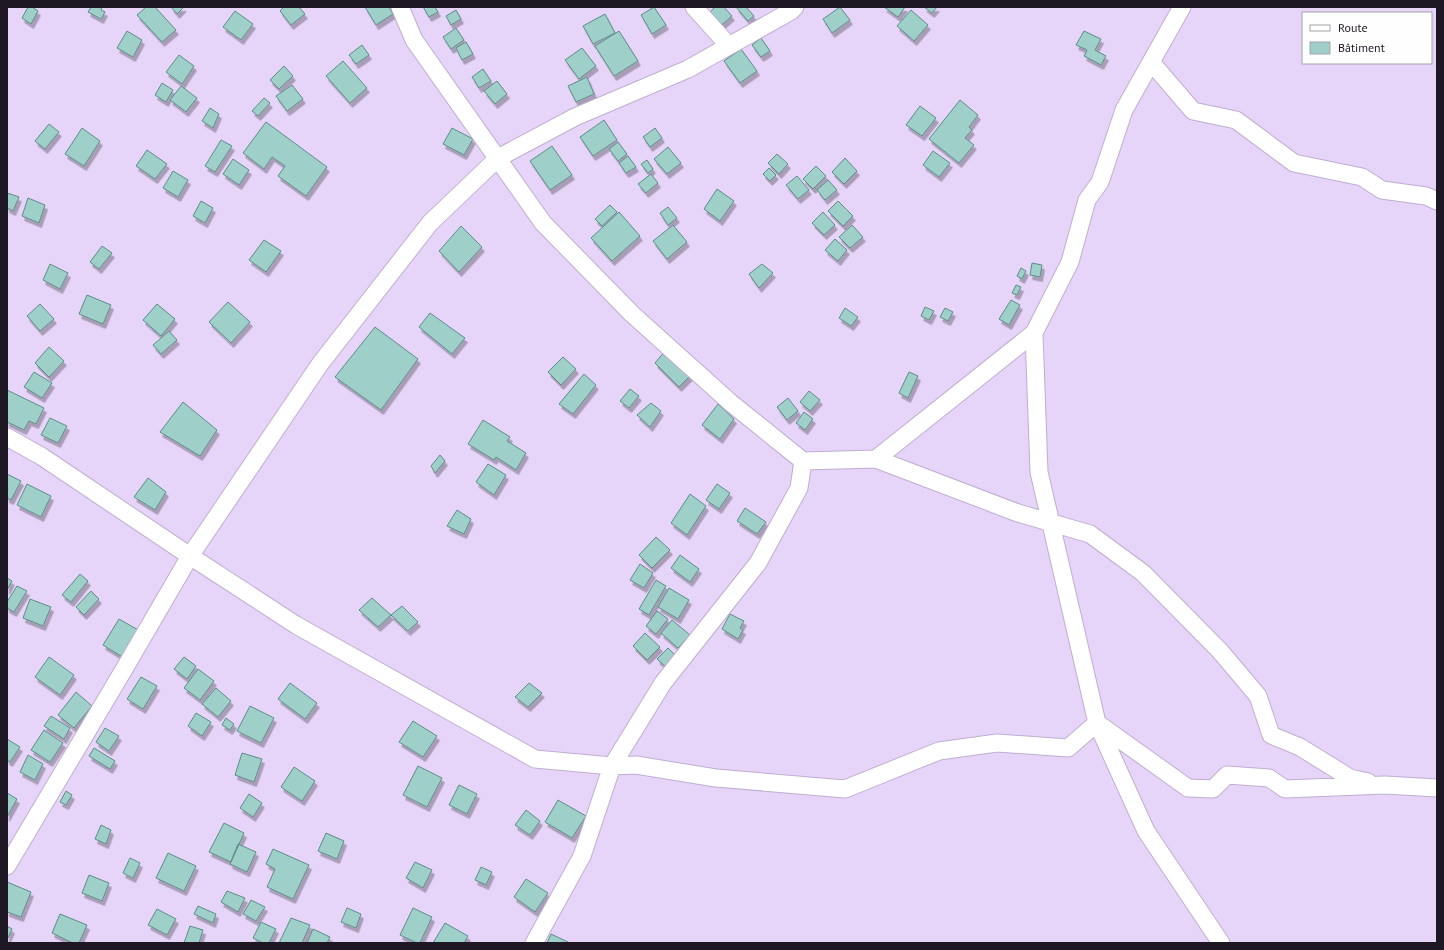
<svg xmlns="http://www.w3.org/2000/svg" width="1444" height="950" viewBox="0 0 1444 950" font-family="'PT Sans',sans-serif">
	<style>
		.building { fill: #9ecfc9; stroke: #5d8c87; filter: url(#shadow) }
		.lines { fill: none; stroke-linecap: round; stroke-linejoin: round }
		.minor-casing { stroke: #bfaed1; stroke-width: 19 }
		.minor { stroke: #fff; stroke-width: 17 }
	</style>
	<defs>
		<filter id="shadow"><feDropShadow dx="2.5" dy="4.5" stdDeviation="0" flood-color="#0004"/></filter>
	</defs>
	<rect width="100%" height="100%" fill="#e6d5f9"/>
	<!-- building -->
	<path class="building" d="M 28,7 L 32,7 L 38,11 L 31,24 L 22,18 Z
		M 91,7 L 102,7 L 101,10 L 105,12 L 101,19 L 88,12 Z
		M 146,7 L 155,7 L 176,30 L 162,42 L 137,15 Z
		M 171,7 L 184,7 L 177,14 Z
		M 284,7 L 299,7 L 305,14 L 291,25 L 280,11 Z
		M 365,7 L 389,7 L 393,14 L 376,25 Z
		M 423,7 L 435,7 L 438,12 L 429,17 Z
		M 654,7 L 666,25 L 652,34 L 641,15 Z
		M 715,7 L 724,7 L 732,16 L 717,29 L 706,16 Z
		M 736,7 L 746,7 L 754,16 L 748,21 Z
		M 840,7 L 850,20 L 832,33 L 823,19 Z
		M 884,7 L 905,7 L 898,17 Z
		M 924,7 L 937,7 L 932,13 Z
		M 456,10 L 461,19 L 451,25 L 446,16 Z
		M 911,10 L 928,25 L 914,41 L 897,26 Z
		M 235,11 L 253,24 L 241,40 L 223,27 Z
		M 605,14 L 615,33 L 593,44 L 583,26 Z
		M 456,28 L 464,40 L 451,49 L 443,37 Z
		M 127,31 L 142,40 L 133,57 L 117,48 Z
		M 619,31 L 638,61 L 614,76 L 595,46 Z
		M 1084,31 L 1101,39 L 1095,50 L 1106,56 L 1101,65 L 1084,56 L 1087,50 L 1076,45 Z
		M 761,38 L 770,51 L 761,57 L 752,45 Z
		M 466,42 L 473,54 L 462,60 L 456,48 Z
		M 362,45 L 369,55 L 356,64 L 349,55 Z
		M 582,48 L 596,66 L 579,79 L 565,60 Z
		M 741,49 L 757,71 L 740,83 L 724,61 Z
		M 179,55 L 194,66 L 182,84 L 166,72 Z
		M 343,61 L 367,88 L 350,103 L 326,76 Z
		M 284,66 L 293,76 L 279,89 L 270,80 Z
		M 483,69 L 491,81 L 479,88 L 472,77 Z
		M 587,77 L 594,94 L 576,102 L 568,86 Z
		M 497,81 L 507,94 L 495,104 L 484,91 Z
		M 162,83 L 173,90 L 166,102 L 155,95 Z
		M 292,85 L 303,99 L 287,111 L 276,96 Z
		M 181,86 L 197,98 L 186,112 L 170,100 Z
		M 264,98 L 270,103 L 258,116 L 252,111 Z
		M 960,100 L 978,115 L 969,127 L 972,130 L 965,138 L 974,145 L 959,163 L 929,139 Z
		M 920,106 L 936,118 L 922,136 L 906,125 Z
		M 210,108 L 219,114 L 213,128 L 202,121 Z
		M 604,120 L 617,140 L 593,156 L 580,137 Z
		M 266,122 L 327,167 L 306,196 L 278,176 L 285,166 L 272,157 L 264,169 L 243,153 Z
		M 49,124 L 59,132 L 45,149 L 35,141 Z
		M 82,128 L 100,141 L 84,166 L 65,154 Z
		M 452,128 L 473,139 L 464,155 L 443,144 Z
		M 655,128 L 662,138 L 650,147 L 643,137 Z
		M 221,140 L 232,146 L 215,172 L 205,166 Z
		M 618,142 L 627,154 L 618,161 L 609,149 Z
		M 552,146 L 572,175 L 550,190 L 530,161 Z
		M 668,147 L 681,163 L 667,174 L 654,159 Z
		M 147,150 L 167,164 L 155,179 L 136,166 Z
		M 933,151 L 950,163 L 939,177 L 923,165 Z
		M 777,154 L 788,164 L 779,174 L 768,163 Z
		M 628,156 L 636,167 L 626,173 L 619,163 Z
		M 845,158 L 857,171 L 844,184 L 832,172 Z
		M 233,159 L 249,170 L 239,185 L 223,174 Z
		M 647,160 L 653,169 L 648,173 L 641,164 Z
		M 816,166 L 826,176 L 813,189 L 803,179 Z
		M 769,168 L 776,175 L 770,181 L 763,174 Z
		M 173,171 L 188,180 L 178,197 L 163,188 Z
		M 651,174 L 658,183 L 646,193 L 638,184 Z
		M 797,176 L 809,190 L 798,199 L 786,185 Z
		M 828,180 L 837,190 L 825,200 L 817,190 Z
		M 717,189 L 734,201 L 720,221 L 704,209 Z
		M 7,193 L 19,197 L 13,211 L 7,208 Z
		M 28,198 L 45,205 L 39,223 L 22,216 Z
		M 201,201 L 213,208 L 205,223 L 193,216 Z
		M 838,201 L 853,216 L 843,226 L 828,211 Z
		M 610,205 L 617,212 L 602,226 L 595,219 Z
		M 668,207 L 677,218 L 668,225 L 660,213 Z
		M 619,212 L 640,236 L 612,261 L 591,238 Z
		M 823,212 L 835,225 L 824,235 L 812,223 Z
		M 673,225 L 687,242 L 667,259 L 653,241 Z
		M 852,225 L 863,237 L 850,248 L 839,237 Z
		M 461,226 L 482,247 L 459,272 L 439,251 Z
		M 835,239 L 847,250 L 838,261 L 825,250 Z
		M 264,240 L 281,251 L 266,272 L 249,260 Z
		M 102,246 L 112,253 L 99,269 L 90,262 Z
		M 1032,263 L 1042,265 L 1040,277 L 1030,275 Z
		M 50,264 L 68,273 L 60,289 L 43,280 Z
		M 762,264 L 773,273 L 759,288 L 749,274 Z
		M 1021,268 L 1026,271 L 1022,279 L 1017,276 Z
		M 1016,285 L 1021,287 L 1017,295 L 1012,293 Z
		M 87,295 L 111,305 L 103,324 L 79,314 Z
		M 1011,300 L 1020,305 L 1009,325 L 999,319 Z
		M 228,302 L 250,322 L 231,343 L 209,322 Z
		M 40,304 L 54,319 L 40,331 L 27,316 Z
		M 157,304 L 175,319 L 161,336 L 143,320 Z
		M 925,307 L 934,311 L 929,320 L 921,316 Z
		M 845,308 L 858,317 L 851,326 L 839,318 Z
		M 945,308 L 953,312 L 948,321 L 940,317 Z
		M 430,313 L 465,338 L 452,354 L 419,327 Z
		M 375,327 L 418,359 L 381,410 L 335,377 Z
		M 169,331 L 177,340 L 161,354 L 153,345 Z
		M 49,347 L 64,361 L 49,377 L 35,363 Z
		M 665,351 L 691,375 L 679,387 L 655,363 Z
		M 563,357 L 576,369 L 561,385 L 548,372 Z
		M 34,372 L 52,383 L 42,398 L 24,387 Z
		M 909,372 L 918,376 L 908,398 L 899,393 Z
		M 584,374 L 596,385 L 573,414 L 559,404 Z
		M 630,389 L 639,396 L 629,408 L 620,401 Z
		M 7,390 L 44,408 L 36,424 L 29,421 L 24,430 L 7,422 Z
		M 809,391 L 820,400 L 810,411 L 800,402 Z
		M 788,398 L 798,411 L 787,420 L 777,407 Z
		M 183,402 L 217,430 L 200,456 L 160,432 Z
		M 651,403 L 661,411 L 650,427 L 637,415 Z
		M 718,404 L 734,419 L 720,439 L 702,425 Z
		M 804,412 L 813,419 L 805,430 L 796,423 Z
		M 50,418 L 67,426 L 58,443 L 41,435 Z
		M 483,420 L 510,437 L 507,441 L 526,453 L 516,470 L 496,457 L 494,460 L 468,444 Z
		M 440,455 L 445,461 L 435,473 L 431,466 Z
		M 488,464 L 506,475 L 494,495 L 476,482 Z
		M 7,474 L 21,481 L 11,500 L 7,498 Z
		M 148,478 L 166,492 L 155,510 L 134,497 Z
		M 27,484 L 51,496 L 41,517 L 17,505 Z
		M 717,484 L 730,493 L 719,509 L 706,500 Z
		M 690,494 L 706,506 L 687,535 L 671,523 Z
		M 745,508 L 766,522 L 757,534 L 737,521 Z
		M 457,510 L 471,519 L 464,534 L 447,526 Z
		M 656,537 L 670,550 L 652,568 L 639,555 Z
		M 680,555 L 699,569 L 690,582 L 671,568 Z
		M 640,564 L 653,573 L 644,588 L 630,580 Z
		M 80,574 L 88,581 L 71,602 L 62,595 Z
		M 7,578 L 12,581 L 7,590 Z
		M 656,580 L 666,586 L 649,615 L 639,609 Z
		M 17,586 L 27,591 L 14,612 L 7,608 L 7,602 Z
		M 669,588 L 689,600 L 678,619 L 658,607 Z
		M 91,591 L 99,599 L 84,615 L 76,607 Z
		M 372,598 L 391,615 L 378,627 L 359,610 Z
		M 30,599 L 51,607 L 43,626 L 23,618 Z
		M 402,606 L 418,622 L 408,631 L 391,615 Z
		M 657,611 L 668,619 L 656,634 L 646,626 Z
		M 730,614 L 744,621 L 740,628 L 743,630 L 738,639 L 722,629 Z
		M 119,619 L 140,631 L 124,658 L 103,645 Z
		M 672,620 L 690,635 L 678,648 L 661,633 Z
		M 645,633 L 660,647 L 647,660 L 633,646 Z
		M 668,648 L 676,656 L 666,667 L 657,659 Z
		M 49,657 L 74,675 L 60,695 L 35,677 Z
		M 184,657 L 196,666 L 187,679 L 174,669 Z
		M 198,669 L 214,681 L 200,700 L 184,688 Z
		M 141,677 L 157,686 L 143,709 L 127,699 Z
		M 290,683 L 317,703 L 305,719 L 278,699 Z
		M 529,683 L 542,693 L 528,707 L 515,697 Z
		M 216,688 L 231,701 L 218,717 L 202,704 Z
		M 76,692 L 92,706 L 74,728 L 58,715 Z
		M 250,706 L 274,718 L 261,743 L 237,731 Z
		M 196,713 L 211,722 L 202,736 L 188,726 Z
		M 51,716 L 70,728 L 64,739 L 44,726 Z
		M 226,718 L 234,724 L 230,730 L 222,725 Z
		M 413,721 L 437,736 L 423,757 L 399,742 Z
		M 105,728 L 119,736 L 109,751 L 96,742 Z
		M 44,730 L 63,743 L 50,762 L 31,750 Z
		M 7,739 L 20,747 L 10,762 L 7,760 Z
		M 94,748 L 115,761 L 110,769 L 89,756 Z
		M 242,753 L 262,759 L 254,782 L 235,775 Z
		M 28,755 L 43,764 L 35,780 L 20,772 Z
		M 418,766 L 442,778 L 427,807 L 403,795 Z
		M 294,767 L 315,781 L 302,801 L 281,787 Z
		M 459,785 L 477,794 L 467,814 L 449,805 Z
		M 66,791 L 72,795 L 66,805 L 60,802 Z
		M 7,793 L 17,799 L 7,817 Z
		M 249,794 L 262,803 L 253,817 L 240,808 Z
		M 558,800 L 586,816 L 572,838 L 545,822 Z
		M 526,810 L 540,821 L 530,835 L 515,825 Z
		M 224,823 L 244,833 L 231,862 L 209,852 Z
		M 101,825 L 111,830 L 106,844 L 95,839 Z
		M 326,833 L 344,841 L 337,859 L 318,851 Z
		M 238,844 L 256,852 L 247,872 L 230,864 Z
		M 273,849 L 309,865 L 293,899 L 267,887 L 275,869 L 266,864 Z
		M 168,853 L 196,866 L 184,891 L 156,878 Z
		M 130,858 L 140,863 L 133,878 L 123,873 Z
		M 415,862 L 432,870 L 423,888 L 406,878 Z
		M 481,867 L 492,872 L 486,885 L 475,880 Z
		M 89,875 L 109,883 L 102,901 L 82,893 Z
		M 526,879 L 548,893 L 535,912 L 514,897 Z
		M 7,882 L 31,892 L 21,917 L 7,912 Z
		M 227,891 L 245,898 L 238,912 L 221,902 Z
		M 251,900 L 265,907 L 256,921 L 243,914 Z
		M 198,906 L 216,914 L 213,923 L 194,914 Z
		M 347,908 L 361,914 L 356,928 L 341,922 Z
		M 413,908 L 432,917 L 420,943 L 417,943 L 400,935 Z
		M 157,909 L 176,919 L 167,935 L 148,925 Z
		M 60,914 L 87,925 L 79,943 L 73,943 L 52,933 Z
		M 291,918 L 310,925 L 302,943 L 279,943 Z
		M 261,922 L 276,929 L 269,943 L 263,943 L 253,938 Z
		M 445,923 L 468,936 L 464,943 L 433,943 Z
		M 7,926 L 12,929 L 7,940 Z
		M 190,926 L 203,930 L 199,943 L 184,943 Z
		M 313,929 L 330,937 L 327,943 L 307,943 Z
		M 551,934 L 568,942 L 567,943 L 547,943 Z"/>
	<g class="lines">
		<!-- minor casing -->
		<g class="minor-casing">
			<path id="minor" d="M 400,7 L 414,40 L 543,223 L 632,314 L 731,403 L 803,461
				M 694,7 L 729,46
				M 1151,62 L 1193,111 L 1236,120 L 1294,163 L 1362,177 L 1382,190 L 1426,196 L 1437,201
				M 1034,333 L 1039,472 L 1097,723 L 1146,831 L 1221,943
				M 7,437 L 41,456 L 190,556 L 296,625 L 535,759 L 612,766 L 636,765 L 716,778 L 845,789 L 939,751 L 997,743 L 1068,748 L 1097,723 L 1188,788 L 1213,789 L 1227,775 L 1269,778 L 1285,789 L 1385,785 L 1437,788
				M 876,459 L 1018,513 L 1090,534 L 1143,573 L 1220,651 L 1258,696 L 1271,735 L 1300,747 L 1350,778 L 1368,782
				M 7,866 L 123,671 L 190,556 L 320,364 L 430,223 L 498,158 L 575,117 L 688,69 L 791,11 L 795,7
				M 534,943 L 582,856 L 612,766 L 663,683 L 758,563 L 799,488 L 803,461 L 876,459 L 1034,333 L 1070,262 L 1087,200 L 1100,182 L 1124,110 L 1182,7"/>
		</g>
		<!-- minor -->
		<use href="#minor" class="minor"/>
	</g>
	<!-- border -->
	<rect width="1444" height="950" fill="none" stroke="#1e1825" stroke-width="16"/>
	<!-- legend -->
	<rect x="1302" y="12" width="130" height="52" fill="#fefefe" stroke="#a4a2a7"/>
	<rect x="1310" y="25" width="20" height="6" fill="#ffffff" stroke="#a4a2a7"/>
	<text x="1338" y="32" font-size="12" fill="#1e1825">Route</text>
	<rect x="1310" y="42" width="20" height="12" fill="#9ecfc9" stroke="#a4a2a7"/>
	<text x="1338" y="52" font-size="12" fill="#1e1825">Bâtiment</text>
</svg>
